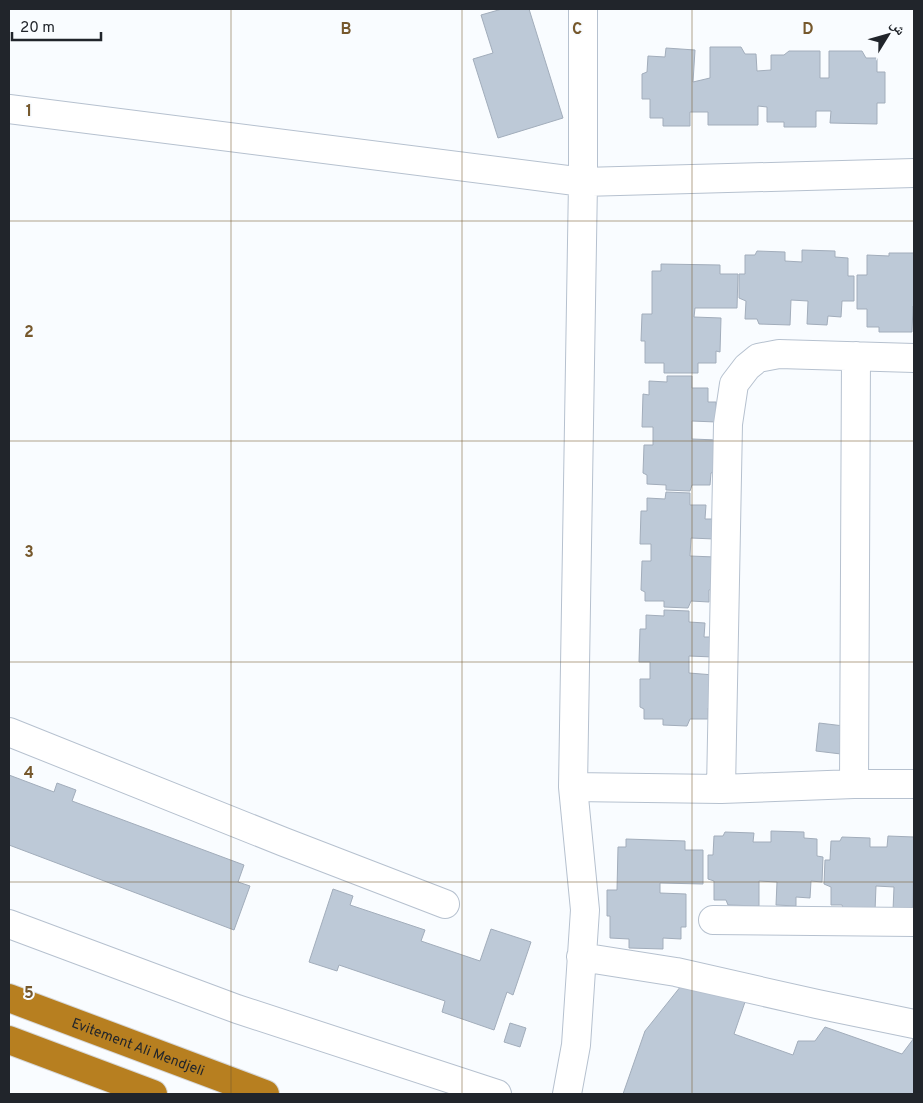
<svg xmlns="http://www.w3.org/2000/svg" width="923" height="1103" viewBox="0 0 923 1103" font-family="Overpass,'Noto Naskh Arabic',sans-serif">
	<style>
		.building { fill: #bdc9d7; stroke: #a2adbb }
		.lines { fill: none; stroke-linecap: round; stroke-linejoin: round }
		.minor-casing { stroke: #b6c1cf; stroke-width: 30 }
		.highway-casing { stroke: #d7d8d9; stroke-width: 30 }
		.minor { stroke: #fff; stroke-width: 28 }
		.highway { stroke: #b77f20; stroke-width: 28 }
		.grid { fill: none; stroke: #76582c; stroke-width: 1; stroke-opacity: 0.55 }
		.labels { text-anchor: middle; stroke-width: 4; stroke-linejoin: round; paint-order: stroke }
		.street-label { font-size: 14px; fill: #21252b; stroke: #f9fcff }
		.grid-label { font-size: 16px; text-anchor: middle; font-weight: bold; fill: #76582c; stroke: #f9fcff; stroke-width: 4; stroke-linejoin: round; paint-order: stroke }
	</style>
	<rect width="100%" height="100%" fill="#f9fcff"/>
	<!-- building -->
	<path class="building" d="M 502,9 L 529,9 L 563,118 L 498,138 L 473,59 L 493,53 L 481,15 Z
		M 710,47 L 741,47 L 745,54 L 756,54 L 757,71 L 771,70 L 771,55 L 784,55 L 789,51 L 820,51 L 820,78 L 829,78 L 829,51 L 862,51 L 866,58 L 877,58 L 877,72 L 885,72 L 885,103 L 877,103 L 877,124 L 830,123 L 831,111 L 816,111 L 816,127 L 784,127 L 784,122 L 767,122 L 767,107 L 758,106 L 758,125 L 708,125 L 708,112 L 690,112 L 690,126 L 663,126 L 663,118 L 650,118 L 650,99 L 642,99 L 642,74 L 647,72 L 648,56 L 665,57 L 666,48 L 695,50 L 693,82 L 710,78 Z
		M 802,250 L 835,251 L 835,257 L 848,258 L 848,276 L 854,276 L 854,301 L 842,301 L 841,317 L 828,316 L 827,325 L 807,324 L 808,301 L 791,300 L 790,325 L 759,324 L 757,319 L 745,319 L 746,301 L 739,298 L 739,274 L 745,274 L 745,255 L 755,255 L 757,251 L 785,252 L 785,261 L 802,262 Z
		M 889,253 L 914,253 L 914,306 L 913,306 L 912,332 L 879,332 L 879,327 L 867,327 L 867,309 L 857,309 L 857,275 L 867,275 L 867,255 L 889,256 Z
		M 661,264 L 720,265 L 720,274 L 738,274 L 737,308 L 695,308 L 694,317 L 721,318 L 720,352 L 716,351 L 716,363 L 698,363 L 698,373 L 664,373 L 664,363 L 645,363 L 645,341 L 641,341 L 642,314 L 652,314 L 652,271 L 661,271 Z
		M 667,376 L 692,376 L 692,388 L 708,388 L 708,402 L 716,402 L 716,422 L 692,421 L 692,439 L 717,440 L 716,471 L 711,473 L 710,485 L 692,485 L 690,491 L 666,490 L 666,485 L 647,484 L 647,475 L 643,473 L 644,445 L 653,445 L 653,427 L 642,427 L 643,394 L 649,395 L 649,381 L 667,382 Z
		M 666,492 L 690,493 L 690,505 L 706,505 L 705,519 L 715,519 L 714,539 L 691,538 L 690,556 L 715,557 L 714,588 L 709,590 L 709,602 L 691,601 L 688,608 L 664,607 L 664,601 L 645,601 L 645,592 L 641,590 L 642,561 L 651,561 L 651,544 L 640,544 L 641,511 L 647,511 L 647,498 L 665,499 Z
		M 664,610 L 689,611 L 689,622 L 705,623 L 704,637 L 713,637 L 713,657 L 689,656 L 689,673 L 714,675 L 713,705 L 708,708 L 708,719 L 690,719 L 687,726 L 663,725 L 663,719 L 644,719 L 644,709 L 640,707 L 640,679 L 650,679 L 650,662 L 639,662 L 640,629 L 646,629 L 646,615 L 664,616 Z
		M 819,723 L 844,726 L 841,754 L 816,751 Z
		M 9,775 L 54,792 L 57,783 L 76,790 L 72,801 L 244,865 L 238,882 L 250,886 L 234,930 L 9,845 Z
		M 771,831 L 804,832 L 804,838 L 817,839 L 817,856 L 823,857 L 822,882 L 811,881 L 810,898 L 796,897 L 796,906 L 776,905 L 777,882 L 759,881 L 759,906 L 728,905 L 726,900 L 714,900 L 714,881 L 708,879 L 708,855 L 713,855 L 714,836 L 723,836 L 725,832 L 754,833 L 753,842 L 771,842 Z
		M 888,836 L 914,837 L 913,911 L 893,910 L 894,887 L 876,886 L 875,911 L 844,910 L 842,905 L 831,905 L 831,887 L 824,884 L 825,860 L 830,860 L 831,841 L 840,841 L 842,837 L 870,838 L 870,847 L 887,847 Z
		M 626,839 L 685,841 L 685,850 L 703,850 L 703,884 L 660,883 L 660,893 L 686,894 L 686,927 L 681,927 L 681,939 L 663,938 L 663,949 L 629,948 L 629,939 L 610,938 L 610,916 L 607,916 L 607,890 L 617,890 L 618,847 L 626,847 Z
		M 333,889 L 353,896 L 350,905 L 425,930 L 421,941 L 480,961 L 491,929 L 531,942 L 513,995 L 507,992 L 494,1030 L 442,1012 L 445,1001 L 339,965 L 337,971 L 309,962 Z
		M 685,981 L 745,1002 L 734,1034 L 793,1055 L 798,1041 L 815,1041 L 825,1027 L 902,1054 L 914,1038 L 914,1094 L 623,1094 L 645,1031 Z
		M 510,1023 L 526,1028 L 520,1047 L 504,1042 Z"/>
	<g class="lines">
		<!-- minor casing -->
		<g class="minor-casing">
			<path id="minor" d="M 9,109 L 583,182 L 914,173
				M 9,732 L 284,842 L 445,904
				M 854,784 L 856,356
				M 573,787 L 721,789 L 854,784 L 914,784
				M 721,789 L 728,424 L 734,384 L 747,367 L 758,358 L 779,354 L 914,358
				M 713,920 L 914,922
				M 9,924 L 237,1009 L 497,1094
				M 581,957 L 676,972 L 817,1004 L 914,1024
				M 567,1094 L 576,1045 L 585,910 L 573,787 L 583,182 L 583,9"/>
		</g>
		<!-- highway casing -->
		<g class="highway-casing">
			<g id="highway">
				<path id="s1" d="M 9,998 L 265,1094"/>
				<path d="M 9,1040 L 153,1094"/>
			</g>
		</g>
		<!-- minor -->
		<use href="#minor" class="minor"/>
		<!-- highway -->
		<use href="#highway" class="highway"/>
	</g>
	<!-- grid -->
	<path class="grid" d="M 231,9 L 231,1094M 462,9 L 462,1094M 692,9 L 692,1094M 9,221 L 914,221M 9,441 L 914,441M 9,662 L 914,662M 9,882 L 914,882"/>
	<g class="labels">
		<!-- street labels -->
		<g class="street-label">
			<text dy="5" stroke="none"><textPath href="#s1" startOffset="138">Evitement Ali Mendjeli</textPath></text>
		</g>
	</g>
	<g class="grid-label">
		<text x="346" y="34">B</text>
		<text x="577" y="34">C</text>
		<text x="808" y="34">D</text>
		<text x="29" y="116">1</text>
		<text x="29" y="337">2</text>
		<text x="29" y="557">3</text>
		<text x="29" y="778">4</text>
		<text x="29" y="998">5</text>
	</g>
	<!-- border -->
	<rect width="923" height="1103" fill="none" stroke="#21252b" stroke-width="20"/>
	<!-- north arrow -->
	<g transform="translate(888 35) rotate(53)" stroke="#f9fcff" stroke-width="4" paint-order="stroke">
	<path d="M0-4L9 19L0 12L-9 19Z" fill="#21252b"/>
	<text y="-8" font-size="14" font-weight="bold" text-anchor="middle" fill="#21252b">ش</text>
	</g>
	<!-- scale -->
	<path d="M12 32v8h89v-8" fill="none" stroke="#21252b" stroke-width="2.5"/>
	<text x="20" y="32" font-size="15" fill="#21252b" stroke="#f9fcff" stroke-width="4" paint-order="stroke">20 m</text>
</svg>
